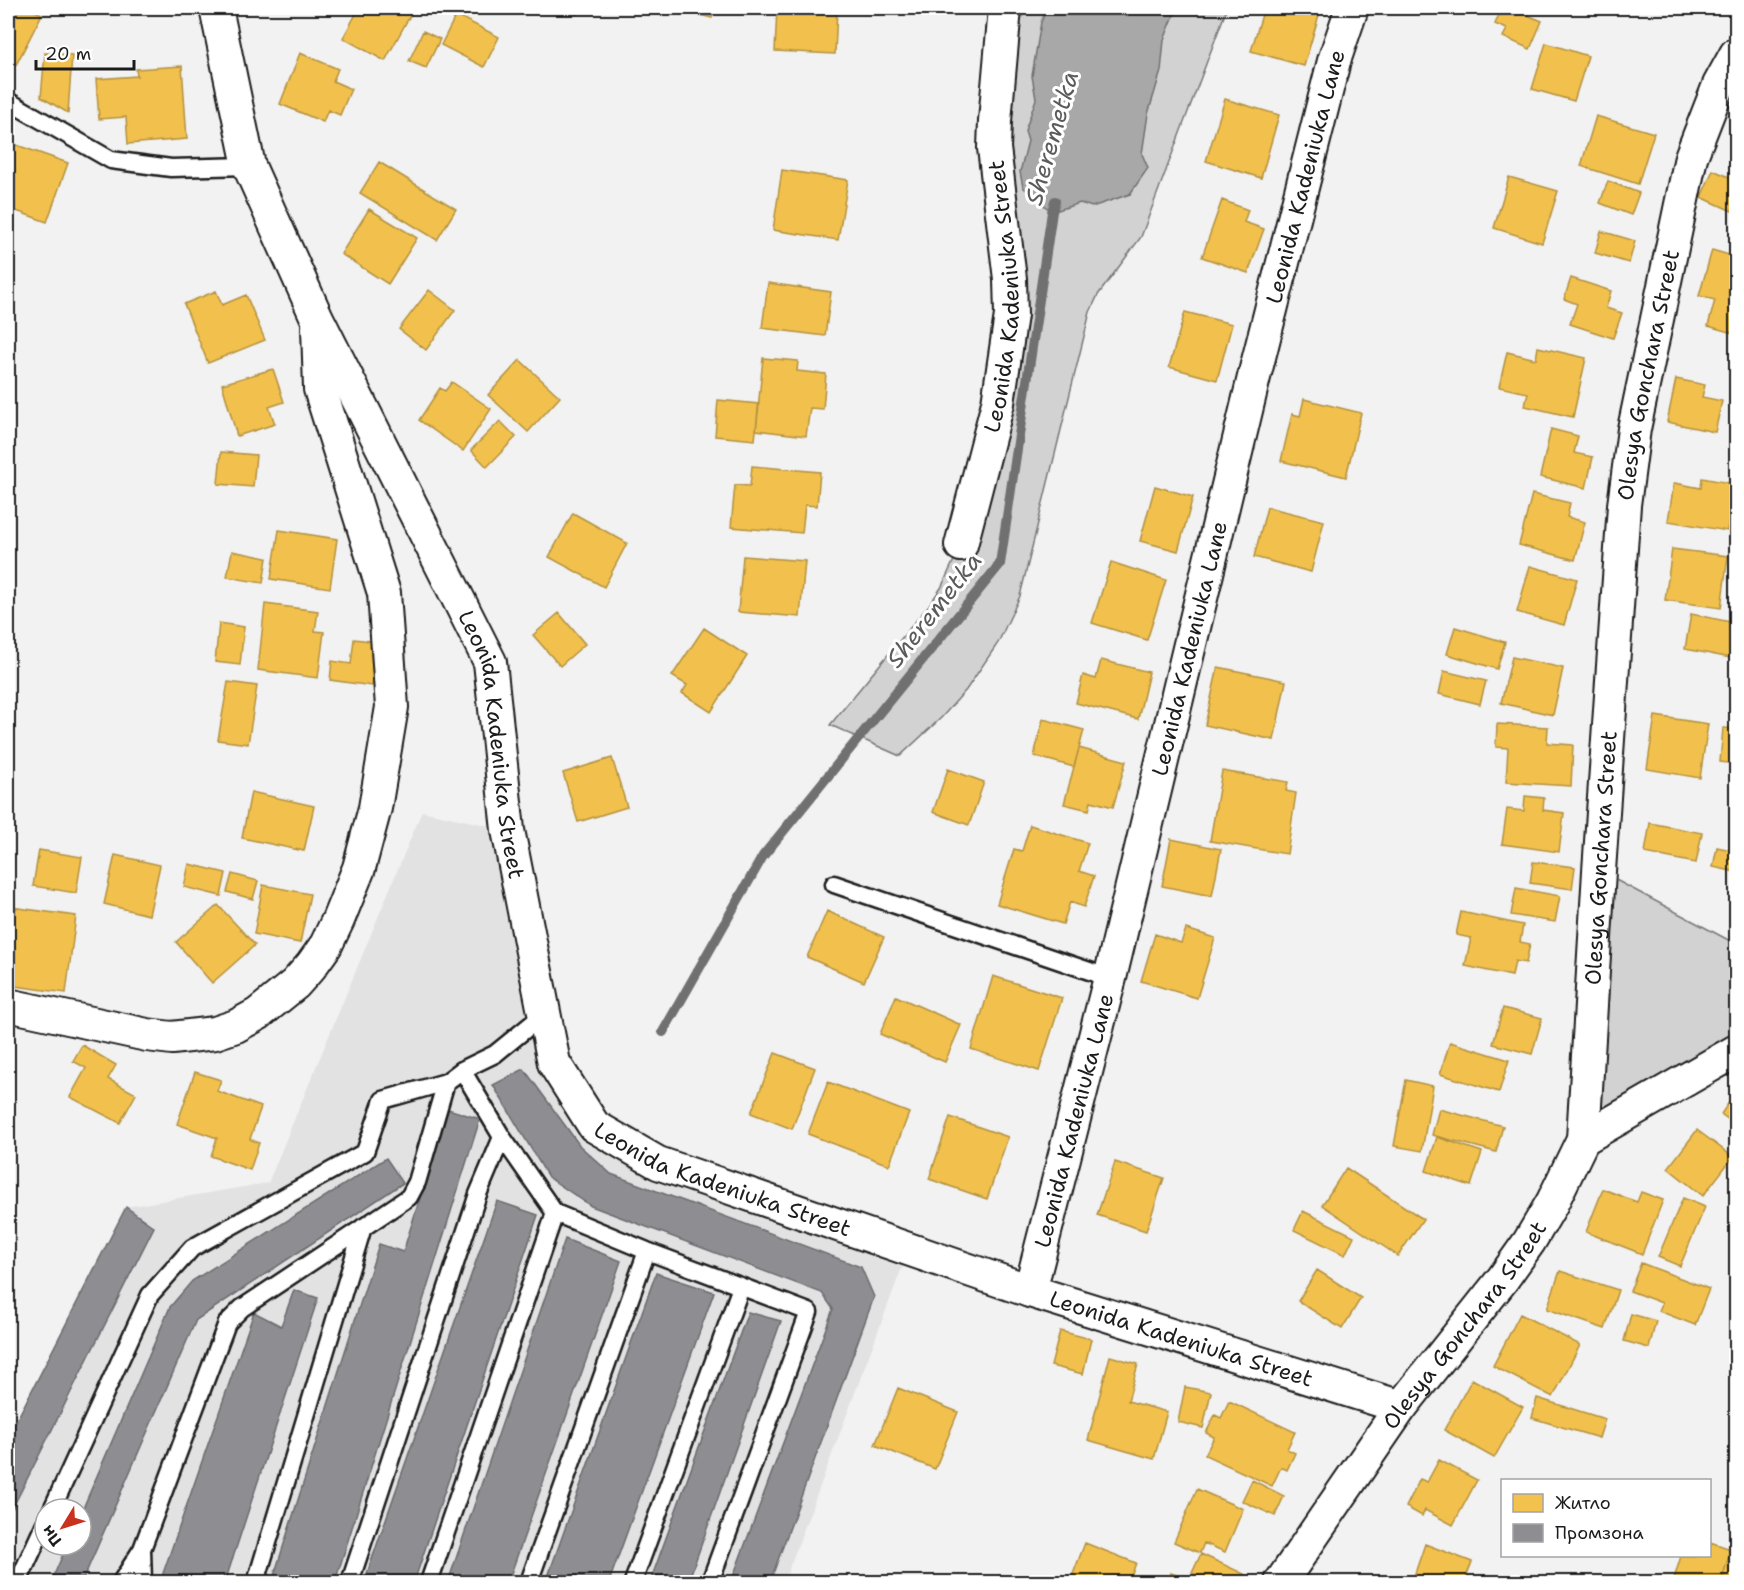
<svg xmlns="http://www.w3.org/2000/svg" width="1744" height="1590" viewBox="0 0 1744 1590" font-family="'Shantell Sans',sans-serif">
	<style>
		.built { fill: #e2e2e2; fill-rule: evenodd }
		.green { fill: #d2d2d2; stroke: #777; stroke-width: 1.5 }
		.water { fill: #a8a8a8; stroke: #707070; stroke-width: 1.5 }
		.homes { fill: #f2c14e; stroke: #b2903f; stroke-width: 1.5 }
		.industry { fill: #8d8d92; stroke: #6b6b6f; stroke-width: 1.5 }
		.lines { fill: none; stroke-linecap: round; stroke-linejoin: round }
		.stream { stroke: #707070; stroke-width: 10 }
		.lane-casing { stroke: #1c1c1c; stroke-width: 21 }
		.street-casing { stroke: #1c1c1c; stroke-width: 36 }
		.lane { stroke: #fff; stroke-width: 16 }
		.street { stroke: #fff; stroke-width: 32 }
		.labels { text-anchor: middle; stroke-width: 6; stroke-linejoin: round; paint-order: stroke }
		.street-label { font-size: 22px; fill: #1c1c1c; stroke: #fff }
		.water-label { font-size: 24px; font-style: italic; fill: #5b5b5b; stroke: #fff }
	</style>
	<rect width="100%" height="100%" fill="#f2f2f2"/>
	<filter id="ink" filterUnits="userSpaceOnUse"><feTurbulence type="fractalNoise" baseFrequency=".0167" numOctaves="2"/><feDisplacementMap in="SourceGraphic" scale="12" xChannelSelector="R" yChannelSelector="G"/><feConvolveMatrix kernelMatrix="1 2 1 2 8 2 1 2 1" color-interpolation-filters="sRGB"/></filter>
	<g filter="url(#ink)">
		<!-- built -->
		<path class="built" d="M 422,811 L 508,830 L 554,1063 L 594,1126 L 909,1249 L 784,1582 L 8,1582 L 8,1437 L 126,1207 L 268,1183 ZM 45,1509 L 81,1509 L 81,1545 L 45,1545 Z"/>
		<!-- green -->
		<path class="green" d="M 1005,8 L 1227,8 L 1141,237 L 1098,295 L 1090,312 L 1020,596 L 998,643 L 966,690 L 941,718 L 900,756 L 830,725 L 929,605 L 941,588 L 961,545 L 998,403 Z
			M 1599,871 L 1736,944 L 1736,1051 L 1583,1139 Z"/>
		<!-- water -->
		<path class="water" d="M 1047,8 L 1177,8 L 1164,40 L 1161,71 L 1148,114 L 1142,154 L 1148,168 L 1130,194 L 1092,207 L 1080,203 L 1052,212 L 1023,187 L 1020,172 L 1028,141 L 1025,131 L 1036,99 L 1032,76 L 1041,22 Z"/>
		<!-- homes -->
		<path class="homes" d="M 8,8 L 29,8 L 42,14 L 16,65 L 8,61 Z
			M 351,8 L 414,8 L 385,61 L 343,38 L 357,12 Z
			M 541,8 L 579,8 L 578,14 Z
			M 672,8 L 714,8 L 712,18 Z
			M 777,8 L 837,8 L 835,54 L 775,51 Z
			M 1264,8 L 1321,8 L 1304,66 L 1251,51 Z
			M 1502,8 L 1510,8 L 1542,21 L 1530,49 L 1503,37 L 1507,29 L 1495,24 Z
			M 456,15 L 499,37 L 484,67 L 441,45 Z
			M 423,31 L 440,39 L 426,68 L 409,61 Z
			M 1546,43 L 1588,56 L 1574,101 L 1532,89 Z
			M 45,53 L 72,55 L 68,113 L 41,97 Z
			M 300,53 L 338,69 L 333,81 L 351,89 L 340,115 L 328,110 L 323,122 L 280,104 Z
			M 182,66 L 187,139 L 128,144 L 126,117 L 99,119 L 96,79 L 137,76 L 136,69 Z
			M 1225,99 L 1279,115 L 1261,178 L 1206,161 Z
			M 1596,116 L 1654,133 L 1638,184 L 1581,166 Z
			M 8,142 L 68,163 L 47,222 L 8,208 Z
			M 379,162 L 456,209 L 437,240 L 360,193 Z
			M 782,170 L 848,180 L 838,240 L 773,230 Z
			M 1713,170 L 1736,180 L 1736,202 L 1732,211 L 1701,197 Z
			M 1509,177 L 1558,191 L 1542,243 L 1494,228 Z
			M 1608,181 L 1639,193 L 1631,215 L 1600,203 Z
			M 1222,200 L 1248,210 L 1244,222 L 1264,229 L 1248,273 L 1202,257 Z
			M 369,209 L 417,238 L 388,284 L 341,254 Z
			M 1601,231 L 1635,241 L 1629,263 L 1595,253 Z
			M 1712,250 L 1736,257 L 1736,334 L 1708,326 L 1715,300 L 1699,296 Z
			M 1571,278 L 1611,291 L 1606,308 L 1622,313 L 1613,338 L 1570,324 L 1577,304 L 1564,299 Z
			M 768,283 L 831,292 L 825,336 L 762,328 Z
			M 429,290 L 455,310 L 426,350 L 399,329 Z
			M 216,291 L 222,305 L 246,295 L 265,340 L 208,363 L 184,304 Z
			M 1185,312 L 1232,324 L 1217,380 L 1169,367 Z
			M 1538,347 L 1586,358 L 1573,417 L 1525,406 L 1528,393 L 1499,387 L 1507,352 L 1536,359 Z
			M 763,358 L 798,361 L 797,371 L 826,374 L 823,409 L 810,408 L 806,436 L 756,430 Z
			M 520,360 L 560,397 L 528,432 L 488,395 Z
			M 273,369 L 284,402 L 269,407 L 275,424 L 237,436 L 222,384 Z
			M 1676,379 L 1705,385 L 1702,397 L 1722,401 L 1715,432 L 1667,422 Z
			M 452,382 L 491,409 L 463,451 L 419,420 L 440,388 L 445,391 Z
			M 1304,399 L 1361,413 L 1346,477 L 1281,461 L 1292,414 L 1300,416 Z
			M 718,400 L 759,404 L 755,440 L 715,436 Z
			M 500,421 L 516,437 L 487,467 L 471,450 Z
			M 1551,429 L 1578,436 L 1574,453 L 1593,457 L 1586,488 L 1540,477 Z
			M 221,452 L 256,455 L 253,487 L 218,484 Z
			M 752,466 L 820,472 L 817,506 L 805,505 L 802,533 L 731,527 L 735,485 L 750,486 Z
			M 1702,478 L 1735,484 L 1727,531 L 1668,521 L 1674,483 L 1701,488 Z
			M 1155,486 L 1193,497 L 1178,551 L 1140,541 Z
			M 1532,494 L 1570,503 L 1567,517 L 1585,522 L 1575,560 L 1519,545 Z
			M 1267,507 L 1324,521 L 1311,572 L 1254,557 Z
			M 573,513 L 627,543 L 604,587 L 549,557 Z
			M 279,530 L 337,539 L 330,588 L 271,579 Z
			M 1672,549 L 1728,556 L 1721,608 L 1665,600 Z
			M 232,551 L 267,558 L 263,583 L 227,577 Z
			M 743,556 L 805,561 L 800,617 L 738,612 Z
			M 1111,562 L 1166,580 L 1147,640 L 1092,623 Z
			M 1530,566 L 1577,579 L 1564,625 L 1517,612 Z
			M 265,604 L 318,611 L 315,631 L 324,632 L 318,678 L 258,670 Z
			M 559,613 L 585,644 L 560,666 L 533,635 Z
			M 1691,614 L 1736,623 L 1736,659 L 1685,649 Z
			M 219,623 L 244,627 L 240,665 L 215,662 Z
			M 1455,627 L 1505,642 L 1497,669 L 1447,654 Z
			M 704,628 L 747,656 L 711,712 L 682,693 L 687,685 L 672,676 Z
			M 354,639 L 378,642 L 372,686 L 330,680 L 332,661 L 351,664 Z
			M 1512,657 L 1563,668 L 1553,715 L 1501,703 Z
			M 1101,660 L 1149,672 L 1138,719 L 1076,703 L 1083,675 L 1096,679 Z
			M 1218,667 L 1286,681 L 1274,740 L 1205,725 Z
			M 1444,671 L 1486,681 L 1480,704 L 1439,694 Z
			M 228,682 L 257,686 L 248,744 L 218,740 Z
			M 1655,716 L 1708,724 L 1700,778 L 1647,769 Z
			M 1043,719 L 1084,730 L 1074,767 L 1034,756 Z
			M 1497,724 L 1548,727 L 1547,743 L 1573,745 L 1571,786 L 1506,782 L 1508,748 L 1496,747 Z
			M 1723,728 L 1736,729 L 1736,764 L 1720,762 Z
			M 1079,748 L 1126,761 L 1113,807 L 1091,801 L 1089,810 L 1064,804 Z
			M 612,758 L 627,807 L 578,822 L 563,773 Z
			M 948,769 L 984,782 L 969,825 L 933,812 Z
			M 1222,771 L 1288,782 L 1286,791 L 1296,793 L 1287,854 L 1210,841 Z
			M 251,792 L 314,806 L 304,851 L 242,838 Z
			M 1525,796 L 1544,798 L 1543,810 L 1564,813 L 1559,852 L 1502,844 L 1507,809 L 1524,811 Z
			M 1650,823 L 1702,833 L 1696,863 L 1645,853 Z
			M 1030,825 L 1088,843 L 1079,871 L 1094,876 L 1084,907 L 1070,902 L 1063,924 L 997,904 L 1014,849 L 1022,851 Z
			M 1171,839 L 1221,849 L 1212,896 L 1162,886 Z
			M 1717,847 L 1736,851 L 1736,872 L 1713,867 Z
			M 39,850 L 82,857 L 76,893 L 33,886 Z
			M 115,855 L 160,865 L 149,915 L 104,904 Z
			M 1533,862 L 1575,867 L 1572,889 L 1530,883 Z
			M 189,864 L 226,873 L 221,896 L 184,887 Z
			M 232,874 L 258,881 L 253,899 L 227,892 Z
			M 263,885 L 310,894 L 300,943 L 254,934 Z
			M 1516,888 L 1560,896 L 1555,922 L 1511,915 Z
			M 218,905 L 255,945 L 212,983 L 176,942 Z
			M 11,907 L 76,916 L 66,993 L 8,985 L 8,934 Z
			M 827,911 L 884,937 L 864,982 L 807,957 Z
			M 1461,912 L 1523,925 L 1520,942 L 1530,944 L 1526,963 L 1515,961 L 1512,976 L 1465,966 L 1471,938 L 1456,935 Z
			M 1186,929 L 1215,938 L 1197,998 L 1141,981 L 1155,934 L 1181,943 Z
			M 993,976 L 1062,998 L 1039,1071 L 971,1049 Z
			M 896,996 L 961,1025 L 945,1062 L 880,1034 Z
			M 1503,1008 L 1542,1018 L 1532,1054 L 1493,1044 Z
			M 1450,1042 L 1509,1060 L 1499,1092 L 1440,1074 Z
			M 82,1045 L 116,1065 L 108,1079 L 136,1094 L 120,1123 L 70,1097 L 86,1068 L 73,1061 Z
			M 775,1053 L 815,1068 L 792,1129 L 751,1113 Z
			M 195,1072 L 221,1080 L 217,1091 L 261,1107 L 250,1139 L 259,1143 L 250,1170 L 211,1156 L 217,1138 L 177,1124 Z
			M 1406,1080 L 1433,1086 L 1422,1151 L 1394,1146 Z
			M 828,1082 L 909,1113 L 889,1165 L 808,1134 Z
			M 1736,1092 L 1736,1125 L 1721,1114 Z
			M 1439,1109 L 1503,1126 L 1496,1152 L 1432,1135 Z
			M 950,1117 L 1008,1137 L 987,1199 L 929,1179 Z
			M 1697,1130 L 1733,1157 L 1703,1196 L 1668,1168 Z
			M 1437,1137 L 1482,1152 L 1471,1186 L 1426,1171 Z
			M 1115,1162 L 1164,1178 L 1146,1231 L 1097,1215 Z
			M 1346,1168 L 1423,1219 L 1398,1256 L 1322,1205 Z
			M 1603,1189 L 1637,1202 L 1641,1192 L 1663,1200 L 1642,1254 L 1586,1232 Z
			M 1683,1198 L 1705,1207 L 1680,1266 L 1658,1257 Z
			M 1303,1211 L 1354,1236 L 1345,1255 L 1294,1230 Z
			M 1641,1263 L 1709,1289 L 1695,1325 L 1659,1311 L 1662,1303 L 1630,1291 Z
			M 1317,1270 L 1361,1298 L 1342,1329 L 1298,1301 Z
			M 1560,1271 L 1618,1290 L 1605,1329 L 1547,1309 Z
			M 1520,1314 L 1580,1345 L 1553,1397 L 1493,1366 Z
			M 1631,1314 L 1656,1321 L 1649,1348 L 1624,1341 Z
			M 1060,1331 L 1091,1339 L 1083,1374 L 1051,1366 Z
			M 1110,1356 L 1138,1364 L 1128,1401 L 1167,1412 L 1154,1459 L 1088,1440 Z
			M 1472,1379 L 1523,1407 L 1494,1458 L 1444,1430 Z
			M 1185,1387 L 1211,1392 L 1203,1428 L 1178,1422 Z
			M 898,1388 L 958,1412 L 935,1469 L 875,1445 Z
			M 1537,1398 L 1605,1419 L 1599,1438 L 1532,1418 Z
			M 1229,1401 L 1295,1432 L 1287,1449 L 1295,1453 L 1287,1470 L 1281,1467 L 1272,1486 L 1205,1455 L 1214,1437 L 1206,1433 L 1215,1415 L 1221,1418 Z
			M 1439,1460 L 1477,1480 L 1453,1525 L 1425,1510 L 1422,1516 L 1406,1507 L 1420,1479 L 1427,1482 Z
			M 1252,1480 L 1284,1496 L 1275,1516 L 1242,1501 Z
			M 1197,1489 L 1243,1509 L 1225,1552 L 1204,1543 L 1200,1553 L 1174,1542 Z
			M 1710,1542 L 1731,1549 L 1721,1582 L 1673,1582 L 1681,1556 L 1710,1556 Z
			M 1085,1543 L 1136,1563 L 1129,1582 L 1070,1582 Z
			M 1425,1544 L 1472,1562 L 1464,1582 L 1412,1582 Z
			M 1201,1554 L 1244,1574 L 1240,1582 L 1211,1582 L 1192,1573 Z
			M 1729,1556 L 1736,1558 L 1736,1582 L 1721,1582 Z
			M 1171,1573 L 1194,1582 L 1167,1582 Z
			M 1528,1577 L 1541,1582 L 1526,1582 Z"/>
		<!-- industry -->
		<path class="industry" d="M 524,1069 L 580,1146 L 611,1174 L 861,1267 L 874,1297 L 770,1582 L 731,1582 L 833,1309 L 822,1293 L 591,1206 L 548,1177 L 493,1085 Z
			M 448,1109 L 480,1119 L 335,1582 L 272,1582 L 379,1244 L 403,1252 Z
			M 386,1158 L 403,1183 L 196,1320 L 82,1582 L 51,1582 L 67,1545 L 81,1545 L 81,1513 L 170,1307 L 192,1281 Z
			M 497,1201 L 538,1215 L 414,1582 L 364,1582 Z
			M 126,1207 L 154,1227 L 8,1517 L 8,1437 Z
			M 565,1239 L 621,1261 L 508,1582 L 448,1582 Z
			M 656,1273 L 714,1292 L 609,1582 L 546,1582 Z
			M 294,1290 L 318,1298 L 225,1582 L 160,1582 L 254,1312 L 281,1326 Z
			M 748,1312 L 781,1321 L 688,1582 L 650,1582 Z"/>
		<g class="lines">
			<!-- stream -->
			<path class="stream" d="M 663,1032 L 763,856 L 1000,564 L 1052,212 L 1055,201"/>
			<!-- lane casing -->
			<g class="lane-casing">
				<path id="lane" d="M 8,101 L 111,160 L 171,168 L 249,166
					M 834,884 L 1110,978
					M 462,1070 L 502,1137 L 555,1213 L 647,1251 L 809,1312 L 710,1582
					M 52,1509 L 150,1295 L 192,1248 L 365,1152 L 383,1100 L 446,1082 L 462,1070 L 495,1054 L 544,1014
					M 18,1582 L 45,1523
					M 121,1582 L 142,1549
					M 143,1582 L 142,1549 L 227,1323 L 242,1308 L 409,1197 L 417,1182 L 446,1082
					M 256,1582 L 363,1227
					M 350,1582 L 478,1194 L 502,1137
					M 429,1582 L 555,1213
					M 529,1582 L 647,1251
					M 633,1582 L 741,1287"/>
			</g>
			<!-- street casing -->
			<g class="street-casing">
				<g id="street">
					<path id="s1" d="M 216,8 L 249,166 L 317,318 L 490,662 L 508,830 L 554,1063 L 594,1126 L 658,1163 L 1030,1291 L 1401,1407"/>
					<path id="s2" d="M 961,545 L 998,403 L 1011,315 L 1010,279 L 994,148 L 995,121 L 1005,8"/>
					<path d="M 8,1005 L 147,1035 L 172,1038 L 215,1033 L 236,1026 L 258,1014 L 295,984 L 311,966 L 326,945 L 338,920 L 359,868 L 375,808 L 392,707 L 384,593 L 320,389 L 318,328"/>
					<path d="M 1583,1139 L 1736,1051"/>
					<path id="s3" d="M 1030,1291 L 1110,978 L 1255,373 L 1334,61 L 1352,8"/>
					<path id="s4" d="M 1281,1582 L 1401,1407 L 1502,1280 L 1529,1242 L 1552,1203 L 1583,1139 L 1599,871 L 1624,505 L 1634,429 L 1691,157 L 1719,85 L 1736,54"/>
				</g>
			</g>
			<!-- lane -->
			<use href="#lane" class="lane"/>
			<!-- street -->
			<use href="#street" class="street"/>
		</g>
	</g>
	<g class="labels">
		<!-- street labels -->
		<g class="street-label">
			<text dy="8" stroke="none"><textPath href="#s3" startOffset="1148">Leonida Kadeniuka Lane</textPath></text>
			<text dy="8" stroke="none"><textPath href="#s2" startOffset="254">Leonida Kadeniuka Street</textPath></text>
			<text dy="8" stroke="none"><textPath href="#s4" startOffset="1305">Olesya Gonchara Street</textPath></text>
			<text dy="8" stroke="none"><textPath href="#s3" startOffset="662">Leonida Kadeniuka Lane</textPath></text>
			<text dy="8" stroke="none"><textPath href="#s1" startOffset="794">Leonida Kadeniuka Street</textPath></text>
			<text dy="8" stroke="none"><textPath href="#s4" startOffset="819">Olesya Gonchara Street</textPath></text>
			<text dy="8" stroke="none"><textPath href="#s3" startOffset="176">Leonida Kadeniuka Lane</textPath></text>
			<text dy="8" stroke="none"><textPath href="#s1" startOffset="1334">Leonida Kadeniuka Street</textPath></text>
			<text dy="8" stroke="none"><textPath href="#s4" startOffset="316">Olesya Gonchara Street</textPath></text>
			<text dy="8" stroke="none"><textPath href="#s1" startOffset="1820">Leonida Kadeniuka Street</textPath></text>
		</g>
		<!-- water labels -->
		<g class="water-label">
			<text transform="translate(1052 138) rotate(-74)" y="8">Sheremetka</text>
			<text transform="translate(934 610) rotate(-52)" y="8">Sheremetka</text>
		</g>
	</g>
	<!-- margin -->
	<rect width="1744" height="1590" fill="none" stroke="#fff" stroke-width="30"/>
	<rect x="15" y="15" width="1714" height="1560" fill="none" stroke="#1c1c1c" stroke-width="2" filter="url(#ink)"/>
	<!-- legend -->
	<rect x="1501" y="1479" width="210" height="78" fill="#ffffff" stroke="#a4a4a4" stroke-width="1.5"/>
	<rect x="1513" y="1494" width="30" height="18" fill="#f2c14e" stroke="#a4a4a4" stroke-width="1.5"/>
	<text x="1555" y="1509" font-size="18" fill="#1c1c1c">Житло</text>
	<rect x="1513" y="1524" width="30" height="18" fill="#8d8d92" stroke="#a4a4a4" stroke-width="1.5"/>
	<text x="1555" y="1539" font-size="18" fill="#1c1c1c">Промзона</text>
	<!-- north arrow -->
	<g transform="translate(63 1527) rotate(232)"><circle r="28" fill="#ffffff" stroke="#a4a4a4" stroke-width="1.5"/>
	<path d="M0-4.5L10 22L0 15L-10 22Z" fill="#c8321e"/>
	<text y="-9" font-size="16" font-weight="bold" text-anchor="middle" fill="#1c1c1c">Пн</text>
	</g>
	<!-- scale -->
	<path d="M36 60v9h98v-9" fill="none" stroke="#1c1c1c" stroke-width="3"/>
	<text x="45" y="60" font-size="18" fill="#1c1c1c" stroke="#ffffff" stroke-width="4.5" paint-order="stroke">20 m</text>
</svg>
